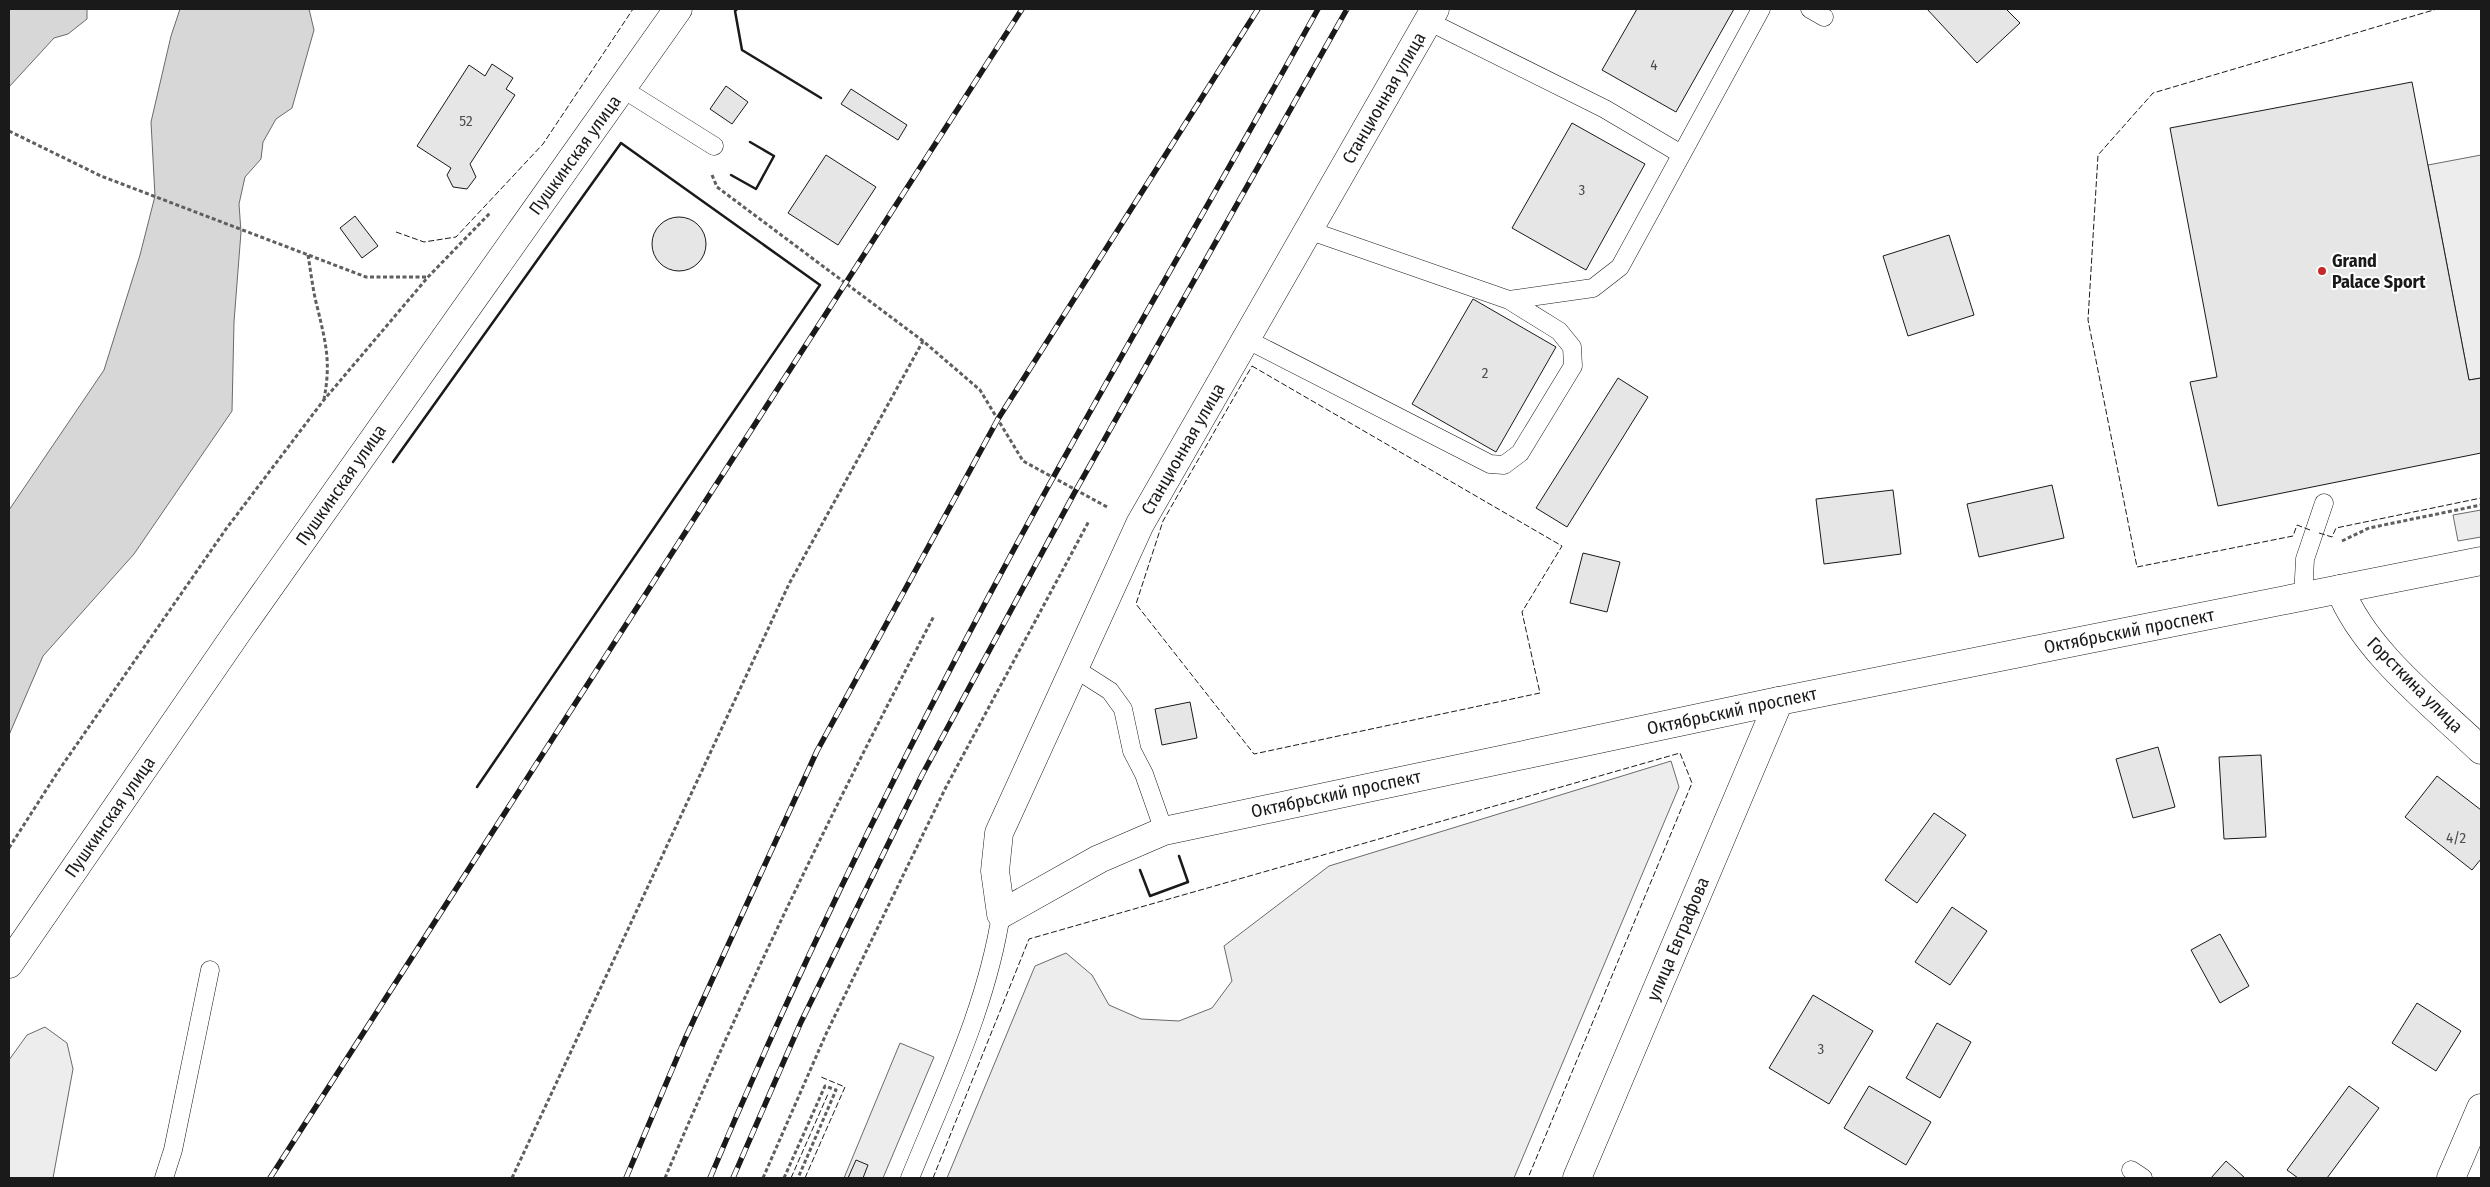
<svg xmlns="http://www.w3.org/2000/svg" width="2490" height="1187" viewBox="0 0 2490 1187" font-family="'Fira Sans Condensed',sans-serif">
	<style>
		.built { fill: #ededed; stroke: #6a6a6a }
		.water { fill: #d7d7d7; stroke: #6a6a6a }
		.building { fill: #e6e6e6; stroke: #1a1a1a }
		.lines { fill: none; stroke-linecap: round; stroke-linejoin: round }
		.service-casing { stroke: #1a1a1a; stroke-width: 19 }
		.minor-casing { stroke: #1a1a1a; stroke-width: 29 }
		.tertiary-casing { stroke: #1a1a1a; stroke-width: 29 }
		.path { stroke: #5f5f5f; stroke-width: 3; stroke-dasharray: 4 2.5; stroke-linecap: butt }
		.service { stroke: #fff; stroke-width: 18 }
		.minor { stroke: #fff; stroke-width: 28 }
		.tertiary { stroke: #fff; stroke-width: 28 }
		.rail-casing { stroke: #1a1a1a; stroke-width: 5.5 }
		.rail { stroke: #fff; stroke-width: 4; stroke-dasharray: 11; stroke-linecap: butt }
		.fence { stroke: #1a1a1a; stroke-width: 1; stroke-dasharray: 6 2.5; stroke-linecap: butt }
		.wall { stroke: #1a1a1a; stroke-width: 2.5 }
		.poi-dot { fill: #c62828; stroke: #fff; stroke-width: 2 }
		.labels { text-anchor: middle; stroke-width: 4; stroke-linejoin: round; paint-order: stroke }
		.number-label { font-size: 15px; fill: #4d4d4d }
		.street-label { font-size: 18px; fill: #1a1a1a; stroke: #fff }
		.poi-label { font-size: 18px; font-weight: bold; fill: #1a1a1a; stroke: #fff; text-anchor: start }
	</style>
	<rect width="100%" height="100%" fill="#fff"/>
	<!-- built -->
	<path class="built" d="M 2481,155 L 2481,378 L 2469,380 L 2428,165 Z
		M 2481,510 L 2481,537 L 2458,541 L 2453,515 Z
		M 1671,761 L 1679,787 L 1514,1178 L 947,1178 L 1035,966 L 1066,953 L 1092,975 L 1109,1005 L 1141,1019 L 1179,1021 L 1212,1008 L 1232,981 L 1224,946 L 1329,866 Z
		M 45,1027 L 67,1043 L 73,1069 L 53,1178 L 9,1178 L 9,1060 L 27,1035 Z
		M 900,1043 L 934,1057 L 883,1178 L 844,1178 Z"/>
	<!-- water -->
	<path class="water" d="M 9,9 L 87,9 L 87,19 L 68,34 L 54,38 L 9,87 Z
		M 180,9 L 309,9 L 314,30 L 292,108 L 276,119 L 263,142 L 261,159 L 245,177 L 239,204 L 241,232 L 234,322 L 232,411 L 134,554 L 43,656 L 9,735 L 9,510 L 104,370 L 140,255 L 155,196 L 151,122 L 171,36 Z"/>
	<!-- building -->
	<path class="building" d="M 1637,9 L 1734,9 L 1676,112 L 1602,70 Z
		M 1927,9 L 2006,9 L 2020,23 L 1977,63 Z
		M 492,64 L 513,78 L 506,89 L 515,95 L 470,164 L 476,177 L 467,189 L 453,187 L 447,175 L 451,168 L 417,146 L 469,65 L 485,76 Z
		M 2412,82 L 2469,380 L 2481,378 L 2481,453 L 2218,506 L 2190,382 L 2217,377 L 2170,128 Z
		M 726,86 L 748,102 L 732,124 L 710,109 Z
		M 851,89 L 907,125 L 898,140 L 841,104 Z
		M 1572,123 L 1645,164 L 1586,270 L 1512,228 Z
		M 826,155 L 876,187 L 838,245 L 788,213 Z
		M 355,216 L 378,246 L 362,258 L 340,228 Z
		M652 244a27 27 0 1 1 54 0a27 27 0 1 1-54 0Z
		M 1949,235 L 1974,315 L 1908,336 L 1883,256 Z
		M 1473,299 L 1556,347 L 1496,452 L 1412,404 Z
		M 1618,378 L 1648,397 L 1567,527 L 1536,508 Z
		M 2052,485 L 2064,538 L 1979,557 L 1967,504 Z
		M 1893,490 L 1901,554 L 1824,564 L 1816,499 Z
		M 1583,553 L 1620,562 L 1607,612 L 1570,603 Z
		M 1190,702 L 1197,738 L 1162,745 L 1155,709 Z
		M 2158,747 L 2175,807 L 2133,818 L 2116,759 Z
		M 2261,755 L 2266,837 L 2224,839 L 2219,757 Z
		M 2437,776 L 2481,810 L 2481,859 L 2472,870 L 2405,817 Z
		M 1934,813 L 1966,835 L 1917,903 L 1885,880 Z
		M 1952,907 L 1987,931 L 1950,985 L 1915,962 Z
		M 2220,934 L 2249,986 L 2220,1003 L 2191,950 Z
		M 1813,995 L 1873,1031 L 1829,1104 L 1769,1068 Z
		M 2417,1003 L 2461,1031 L 2436,1071 L 2392,1043 Z
		M 1937,1023 L 1971,1042 L 1940,1098 L 1906,1078 Z
		M 1869,1086 L 1931,1122 L 1906,1165 L 1844,1128 Z
		M 2349,1086 L 2379,1108 L 2327,1178 L 2298,1178 L 2287,1170 Z
		M 856,1160 L 868,1165 L 863,1178 L 848,1178 Z
		M 2226,1161 L 2245,1178 L 2211,1178 Z"/>
	<g class="lines">
		<!-- service casing -->
		<g class="service-casing">
			<path id="service" d="M 1810,9 L 1824,17
				M 1428,21 L 1605,109 L 1681,154
				M 623,89 L 714,146
				M 1509,300 L 1593,288 L 1620,267 L 1761,9
				M 1246,339 L 1490,464 L 1504,465 L 1520,453 L 1573,366 L 1572,347 L 1559,331 L 1509,300 L 1308,230
				M 2303,597 L 2305,559 L 2324,503
				M 1074,668 L 1110,691 L 1123,709 L 1132,751 L 1144,774 L 1164,831
				M 2131,1170 L 2143,1178
				M 164,1178 L 173,1150 L 210,970
				M 910,1178 C 945,1092 987,1006 1001,914"/>
		</g>
		<!-- minor casing -->
		<g class="minor-casing">
			<path id="minor" d="M 1435,9 L 1140,524 L 999,833 L 995,871 L 1001,914 L 1099,859 L 1164,831 L 1779,701
				M 2340,589 C 2364,651 2433,704 2481,750
				M 2451,1178 L 2481,1108"/>
		</g>
		<!-- tertiary casing -->
		<g class="tertiary-casing">
			<path id="tertiary" d="M 9,964 L 236,634 L 678,9
				M 1577,1178 L 1779,701 L 2481,561"/>
		</g>
		<!-- path -->
		<path class="path" d="M 9,131 L 101,176 L 366,277 L 428,277
			M 712,175 L 717,187 L 923,341 L 980,390 L 1023,461 L 1109,508
			M 308,255 C 311,273 313,292 318,310 C 326,344 331,363 324,399
			M 2342,541 L 2369,528 L 2481,505
			M 9,848 L 59,770 L 226,529 L 323,401 L 428,277 L 490,213
			M 512,1178 L 789,584 L 923,341
			M 665,1178 C 746,987 837,800 934,616
			M 763,1178 L 826,1034 L 946,787 L 1089,521
			M 784,1178 L 825,1086 L 836,1090 L 798,1178"/>
		<!-- service -->
		<use href="#service" class="service"/>
		<!-- minor -->
		<use href="#minor" class="minor"/>
		<!-- tertiary -->
		<use href="#tertiary" class="tertiary"/>
		<!-- rail casing -->
		<g class="rail-casing">
			<path id="rail" d="M 270,1178 L 1022,9
				M 626,1178 L 685,1039 L 817,751 L 998,419 L 1258,9
				M 710,1178 C 811,938 928,704 1054,476 C 1141,320 1231,166 1318,9
				M 733,1178 L 801,1022 L 922,775 L 1076,490 L 1347,9"/>
		</g>
		<!-- rail -->
		<use href="#rail" class="rail"/>
		<!-- fence -->
		<path class="fence" d="M 396,232 L 424,242 L 456,237 L 543,144 L 633,9
			M 1252,366 L 1562,546 L 1522,612 L 1540,693 L 1254,754 L 1136,604 L 1163,521 Z
			M 2310,530 L 2297,525 L 2293,536 L 2137,567 L 2088,320 L 2098,155 L 2153,93 L 2437,9
			M 2319,533 L 2332,537 L 2336,528 L 2481,498
			M 791,1178 L 828,1094
			M 805,1178 L 845,1087 L 821,1077
			M 933,1178 L 1029,939 L 1680,753 L 1692,783 L 1528,1178"/>
		<!-- wall -->
		<path class="wall" d="M 737,9 L 735,11 L 742,50 L 821,98
			M 731,175 L 756,189 L 774,156 L 750,142
			M 393,462 L 621,143 L 820,285 L 477,787
			M 1140,870 L 1150,896 L 1188,882 L 1179,856"/>
	</g>
	<!-- markers -->
	<circle class="poi-dot" cx="2322" cy="271" r="5"/>
	<g class="labels">
		<!-- number labels -->
		<g class="number-label">
			<text x="1654" y="70">4</text>
			<text x="466" y="126">52</text>
			<text x="1582" y="195">3</text>
			<text x="1485" y="378">2</text>
			<text x="2456" y="843">4/2</text>
			<text x="1821" y="1054">3</text>
		</g>
		<!-- street labels -->
		<g class="street-label">
			<text transform="translate(1384 98) rotate(-60)" y="6">Станционная улица</text>
			<text transform="translate(575 155) rotate(-54)" y="6">Пушкинская улица</text>
			<text transform="translate(1183 449) rotate(-60)" y="6">Станционная улица</text>
			<text transform="translate(341 485) rotate(-55)" y="6">Пушкинская улица</text>
			<text transform="translate(2129 631) rotate(-11)" y="6">Октябрьский проспект</text>
			<text transform="translate(2415 685) rotate(45)" y="6">Горсткина улица</text>
			<text transform="translate(1732 711) rotate(-12)" y="6">Октябрьский проспект</text>
			<text transform="translate(1336 794) rotate(-12)" y="6">Октябрьский проспект</text>
			<text transform="translate(110 817) rotate(-55)" y="6">Пушкинская улица</text>
			<text transform="translate(1678 939) rotate(-67)" y="6">улица Евграфова</text>
		</g>
		<!-- poi labels -->
		<g class="poi-label">
			<text x="2332" y="267">Grand<tspan x="2332" dy="21">Palace Sport</tspan></text>
		</g>
	</g>
	<!-- border -->
	<rect width="2490" height="1187" fill="none" stroke="#1a1a1a" stroke-width="20"/>
</svg>
